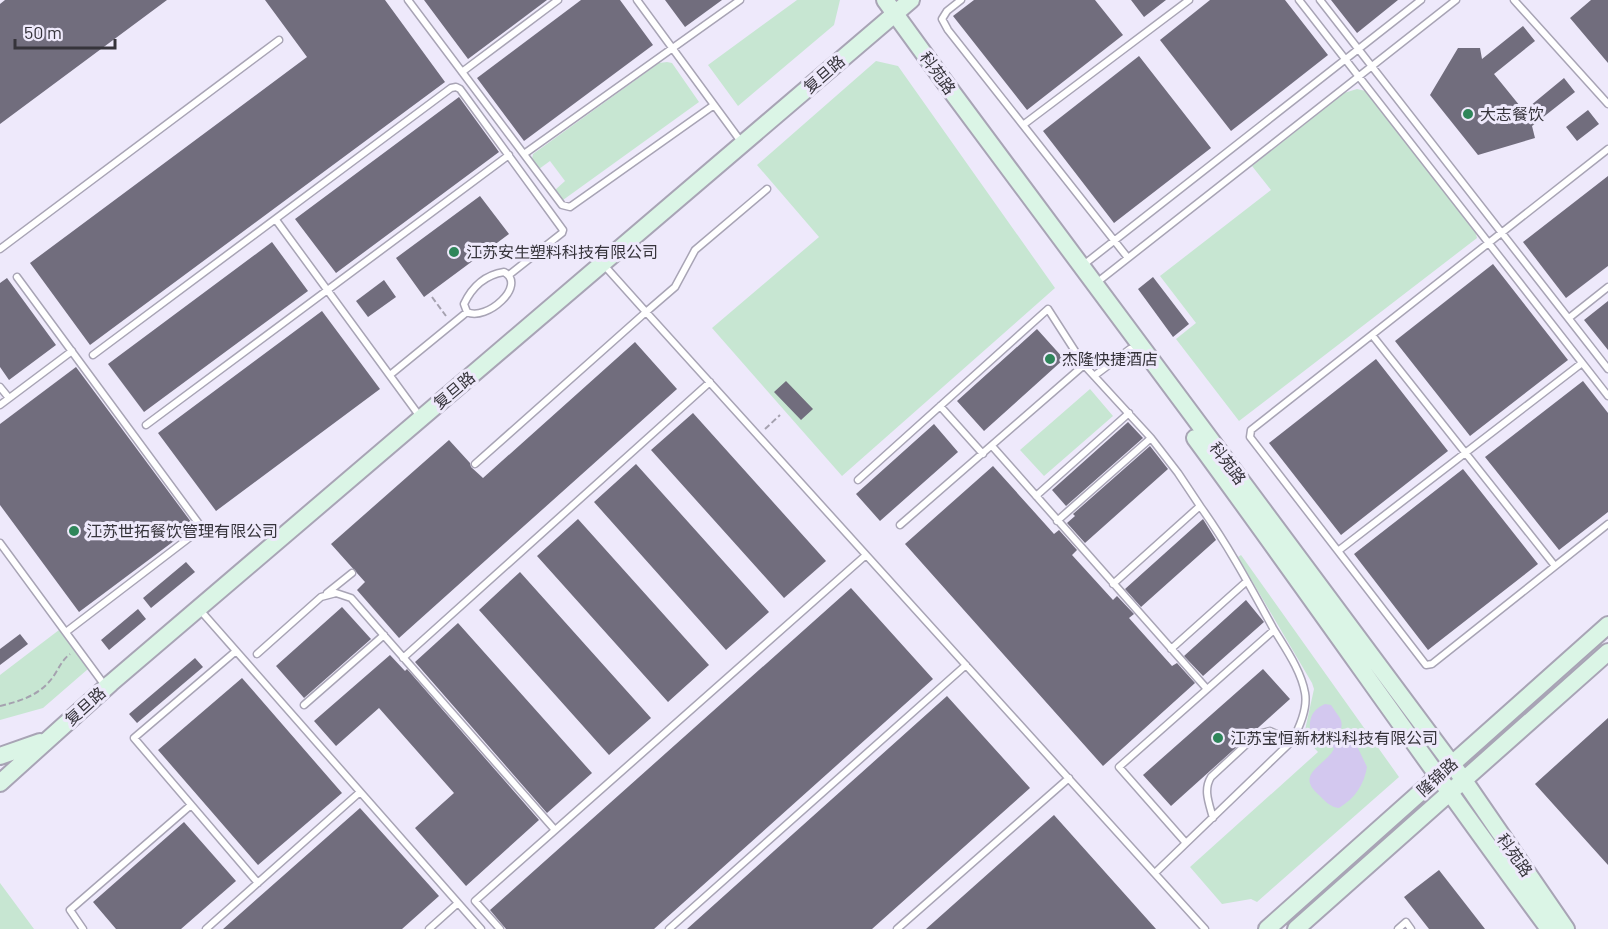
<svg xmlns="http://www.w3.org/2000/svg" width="1608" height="929" viewBox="0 0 1608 929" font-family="Barlow,'Noto Sans SC',sans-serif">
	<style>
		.green { fill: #c7e6d2 }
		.water { fill: #d3c8ef }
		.building { fill: #716d7d }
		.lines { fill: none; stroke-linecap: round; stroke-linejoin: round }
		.lane-casing { stroke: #a8a4b5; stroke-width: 9 }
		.secondary-casing { stroke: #a8a4b5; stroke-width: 20 }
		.path { stroke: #a5a1af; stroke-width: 2; stroke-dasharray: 6 3; stroke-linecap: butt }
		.lane { stroke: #fff; stroke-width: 6 }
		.secondary { stroke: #dbf5e6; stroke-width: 16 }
		.poi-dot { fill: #2f865a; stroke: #eee9fb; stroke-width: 2 }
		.labels { text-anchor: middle; stroke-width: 6; stroke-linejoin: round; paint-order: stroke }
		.street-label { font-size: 16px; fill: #36343b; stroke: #eee9fb }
		.poi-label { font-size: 16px; fill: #36343b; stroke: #eee9fb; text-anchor: start }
	</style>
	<rect width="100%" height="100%" fill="#eee9fb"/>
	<!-- green -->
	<path class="green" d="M 797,0 L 840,0 L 834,25 L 738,106 L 708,65 Z
		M 876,61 L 898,66 L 1055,288 L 842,476 L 712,328 L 819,237 L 757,165 Z
		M 667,62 L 672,63 L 699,102 L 563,200 L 555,190 L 565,181 L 550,161 L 539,169 L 532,159 L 533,154 L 659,63 Z
		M 1357,89 L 1370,92 L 1475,230 L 1477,238 L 1239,421 L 1176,339 L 1196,323 L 1160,276 L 1271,190 L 1252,166 L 1344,93 Z
		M 1090,389 L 1113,416 L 1044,476 L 1020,450 Z
		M 1241,555 L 1399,777 L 1257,902 L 1251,899 L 1222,904 L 1190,867 L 1318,752 L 1305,738 L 1305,730 L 1314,689 L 1312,683 L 1238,557 Z
		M 59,630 L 88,669 L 43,708 L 0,720 L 0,675 Z
		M 0,883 L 34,929 L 0,929 Z"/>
	<!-- water -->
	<path class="water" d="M 1325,704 L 1331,705 C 1342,722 1344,718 1339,738 L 1357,746 L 1367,767 C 1364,785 1355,798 1339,808 C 1330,807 1325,801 1319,795 C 1294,774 1325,766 1334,749 L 1332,745 L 1319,740 L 1310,729 C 1309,716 1314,709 1325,704 Z"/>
	<!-- building -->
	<path class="building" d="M 5,0 L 167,0 L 0,124 L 0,4 Z
		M 265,0 L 385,0 L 445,82 L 90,345 L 30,263 L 307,57 Z
		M 424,0 L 547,0 L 468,59 Z
		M 581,0 L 620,0 L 653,45 L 524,141 L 477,78 Z
		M 665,0 L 722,0 L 685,27 Z
		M 974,0 L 1095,0 L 1123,35 L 1027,110 L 953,16 Z
		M 1131,0 L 1166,0 L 1144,17 Z
		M 1210,0 L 1285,0 L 1328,55 L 1231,131 L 1160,40 Z
		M 1331,0 L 1398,0 L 1357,33 Z
		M 1591,0 L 1608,0 L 1608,63 L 1570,18 Z
		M 1523,26 L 1535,41 L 1494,74 L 1524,111 L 1564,78 L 1575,92 L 1532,126 L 1535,138 L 1478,155 L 1430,95 L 1458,48 L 1480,48 L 1482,59 Z
		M 1139,56 L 1211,148 L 1114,223 L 1043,131 Z
		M 459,97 L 499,152 L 336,273 L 295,219 Z
		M 1588,110 L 1599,124 L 1577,141 L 1566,127 Z
		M 1608,176 L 1608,266 L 1566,298 L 1523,242 Z
		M 480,196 L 509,234 L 424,297 L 396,258 Z
		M 272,242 L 308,291 L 144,412 L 108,364 Z
		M 1493,264 L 1568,360 L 1470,436 L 1395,341 Z
		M 1153,277 L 1189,324 L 1173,337 L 1138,289 Z
		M 7,278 L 56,345 L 9,380 L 0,367 L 0,283 Z
		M 384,280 L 396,297 L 368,317 L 356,301 Z
		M 1608,301 L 1608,350 L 1584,320 Z
		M 322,311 L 380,389 L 216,511 L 158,433 Z
		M 1037,329 L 1064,359 L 984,431 L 957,401 Z
		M 635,342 L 677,389 L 399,638 L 357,590 L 365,582 L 331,544 L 449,440 L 470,463 L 471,467 L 483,478 Z
		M 1105,350 L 1110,357 L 1101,364 L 1095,357 Z
		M 1376,359 L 1448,451 L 1341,535 L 1269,443 Z
		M 76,367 L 194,526 L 79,612 L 0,505 L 0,424 Z
		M 786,381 L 813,409 L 801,420 L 774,392 Z
		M 1583,381 L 1608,413 L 1608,512 L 1559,550 L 1485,457 Z
		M 693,413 L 826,561 L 784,598 L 651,450 Z
		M 1128,422 L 1143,438 L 1066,506 L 1052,490 Z
		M 934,424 L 958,452 L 880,521 L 856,494 Z
		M 1150,446 L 1168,469 L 1085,543 L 1067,523 L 1075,516 L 1073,514 Z
		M 636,464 L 769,612 L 726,650 L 594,502 Z
		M 993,466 L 1054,534 L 1059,530 L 1077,550 L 1072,555 L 1113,600 L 1117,596 L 1134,614 L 1129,618 L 1172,666 L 1177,663 L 1195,683 L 1103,766 L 905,544 Z
		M 1463,469 L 1538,564 L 1428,650 L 1354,554 Z
		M 578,519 L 709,665 L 668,702 L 537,556 Z
		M 1203,519 L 1216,540 L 1141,607 L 1125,589 Z
		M 186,562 L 195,572 L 151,608 L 143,598 Z
		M 520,572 L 651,718 L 609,755 L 479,610 Z
		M 851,588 L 933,679 L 654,929 L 506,929 L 490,910 Z
		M 1246,600 L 1264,622 L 1203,676 L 1184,656 Z
		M 342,607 L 371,639 L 304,698 L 276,666 Z
		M 138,609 L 146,619 L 109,650 L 101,640 Z
		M 458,623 L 592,773 L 547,813 L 415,662 Z
		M 20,634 L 28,644 L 0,665 L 0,649 Z
		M 390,655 L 405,671 L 407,669 L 539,820 L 466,886 L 415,828 L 454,793 L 379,708 L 336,746 L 314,721 Z
		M 195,658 L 203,667 L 137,723 L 129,714 Z
		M 1263,669 L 1290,699 L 1171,806 L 1143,775 Z
		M 242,678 L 342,793 L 258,865 L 158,750 Z
		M 947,696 L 1030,788 L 872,929 L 687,929 Z
		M 1608,718 L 1608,865 L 1535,784 Z
		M 360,808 L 439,896 L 402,929 L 223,929 Z
		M 1054,815 L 1156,929 L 926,929 Z
		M 184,822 L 236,881 L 181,929 L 116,929 L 93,902 Z
		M 1439,870 L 1485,929 L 1429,929 L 1404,897 Z"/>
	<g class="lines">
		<!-- lane casing -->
		<g class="lane-casing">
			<path id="lane" d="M 408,0 L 562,205 L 570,207 L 714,105
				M 637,0 L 742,143
				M 961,0 L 947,11 L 942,19 L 948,30 L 1128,258
				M 1299,0 L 1608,396
				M 1320,0 L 1608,369
				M 1514,0 L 1608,104
				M 462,72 L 558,0
				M 1023,125 L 1189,0
				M 1608,149 L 1251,430 L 1250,437 L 1426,665 L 1432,664 L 1608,524
				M 524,154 L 740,0
				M 276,220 L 421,418
				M 0,249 L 279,40
				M 603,264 L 646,312 L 675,287 L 695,250 L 767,189
				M 1082,266 L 1421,0
				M 504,272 C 528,285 486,322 467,312 L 464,304 C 472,287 485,275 504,272 Z
				M 17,277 L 202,528 L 66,632
				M 1095,284 L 1456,0
				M 1569,318 L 1608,287
				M 1372,335 L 1555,566
				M 93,355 L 451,88 L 456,87 L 460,89 L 563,230 L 562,233 L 509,275
				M 390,375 L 467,312
				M 1094,376 L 1130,349
				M 0,387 L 9,398
				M 0,405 L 72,351
				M 940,406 L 983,454
				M 146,425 L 509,155
				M 992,446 L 1207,689
				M 475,464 L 646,312 L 1205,929
				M 858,480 L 1048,309 L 1084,365 L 1151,438 L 1178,473 L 1200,506 L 1113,584
				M 1036,496 L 1129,413
				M 1057,521 L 1151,438
				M 900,525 L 1084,365
				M 0,543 L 106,687
				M 1338,551 L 1582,363
				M 327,593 L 352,573
				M 200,610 L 481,929
				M 1171,649 L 1247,581
				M 236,651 L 134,738 L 258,883
				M 257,654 L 321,597 L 336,593 L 351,598 L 555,830
				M 403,658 L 710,382
				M 304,705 L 384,635
				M 1213,818 C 1209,803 1203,790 1211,777 L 1251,740 L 1258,734 L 1270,731 L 1292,741
				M 1186,843 L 1119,767 L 1274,630
				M 1155,873 L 1292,741 C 1299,728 1308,709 1305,693 C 1301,670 1285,648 1273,628 C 1250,586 1228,545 1200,506
				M 83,929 L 70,910 L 191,805
				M 206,929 L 360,792
				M 429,929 L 458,903
				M 500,929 L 475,901 L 866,555
				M 669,929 L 966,665
				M 897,929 L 1069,778
				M 1398,929 L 1406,922 L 1411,929"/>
		</g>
		<!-- secondary casing -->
		<g class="secondary-casing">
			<path id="secondary" d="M 885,0 L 946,84 L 1463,779 L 1566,929
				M 1195,438 C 1315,601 1429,767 1549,929
				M 0,756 L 40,742
				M 0,783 L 111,683 L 911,0
				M 1267,929 L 1608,625
				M 1296,929 L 1608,652"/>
		</g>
		<!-- path -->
		<path class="path" d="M 432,297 L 446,316
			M 765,429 L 780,415
			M 0,706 C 21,701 40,695 53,677 C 59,668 62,660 70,654"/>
		<!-- lane -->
		<use href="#lane" class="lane"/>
		<!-- secondary -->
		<use href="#secondary" class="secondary"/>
	</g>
	<!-- markers -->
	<g class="poi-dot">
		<circle cx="1468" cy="114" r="6"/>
		<circle cx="454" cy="252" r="6"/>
		<circle cx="1050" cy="359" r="6"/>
		<circle cx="74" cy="531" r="6"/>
		<circle cx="1218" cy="738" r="6"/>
	</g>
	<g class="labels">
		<!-- street labels -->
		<g class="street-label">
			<text transform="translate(938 73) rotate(54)" y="6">科苑路</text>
			<text transform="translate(824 74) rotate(-41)" y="6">复旦路</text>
			<text transform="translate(454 390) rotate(-40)" y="6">复旦路</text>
			<text transform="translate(1228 463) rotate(53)" y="6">科苑路</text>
			<text transform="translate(85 706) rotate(-42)" y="6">复旦路</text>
			<text transform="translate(1437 777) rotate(-42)" y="6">隆锦路</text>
			<text transform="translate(1515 855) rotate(55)" y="6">科苑路</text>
		</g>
		<!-- poi labels -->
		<g class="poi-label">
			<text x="1480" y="120">大志餐饮</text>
			<text x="466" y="258">江苏安生塑料科技有限公司</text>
			<text x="1062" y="365">杰隆快捷酒店</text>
			<text x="86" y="537">江苏世拓餐饮管理有限公司</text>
			<text x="1230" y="744">江苏宝恒新材料科技有限公司</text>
		</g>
	</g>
	<!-- scale -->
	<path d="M15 39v9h100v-9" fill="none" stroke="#36343b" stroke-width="3"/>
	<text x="24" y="39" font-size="18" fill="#36343b" stroke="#eee9fb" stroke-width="4.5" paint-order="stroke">50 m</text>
</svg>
